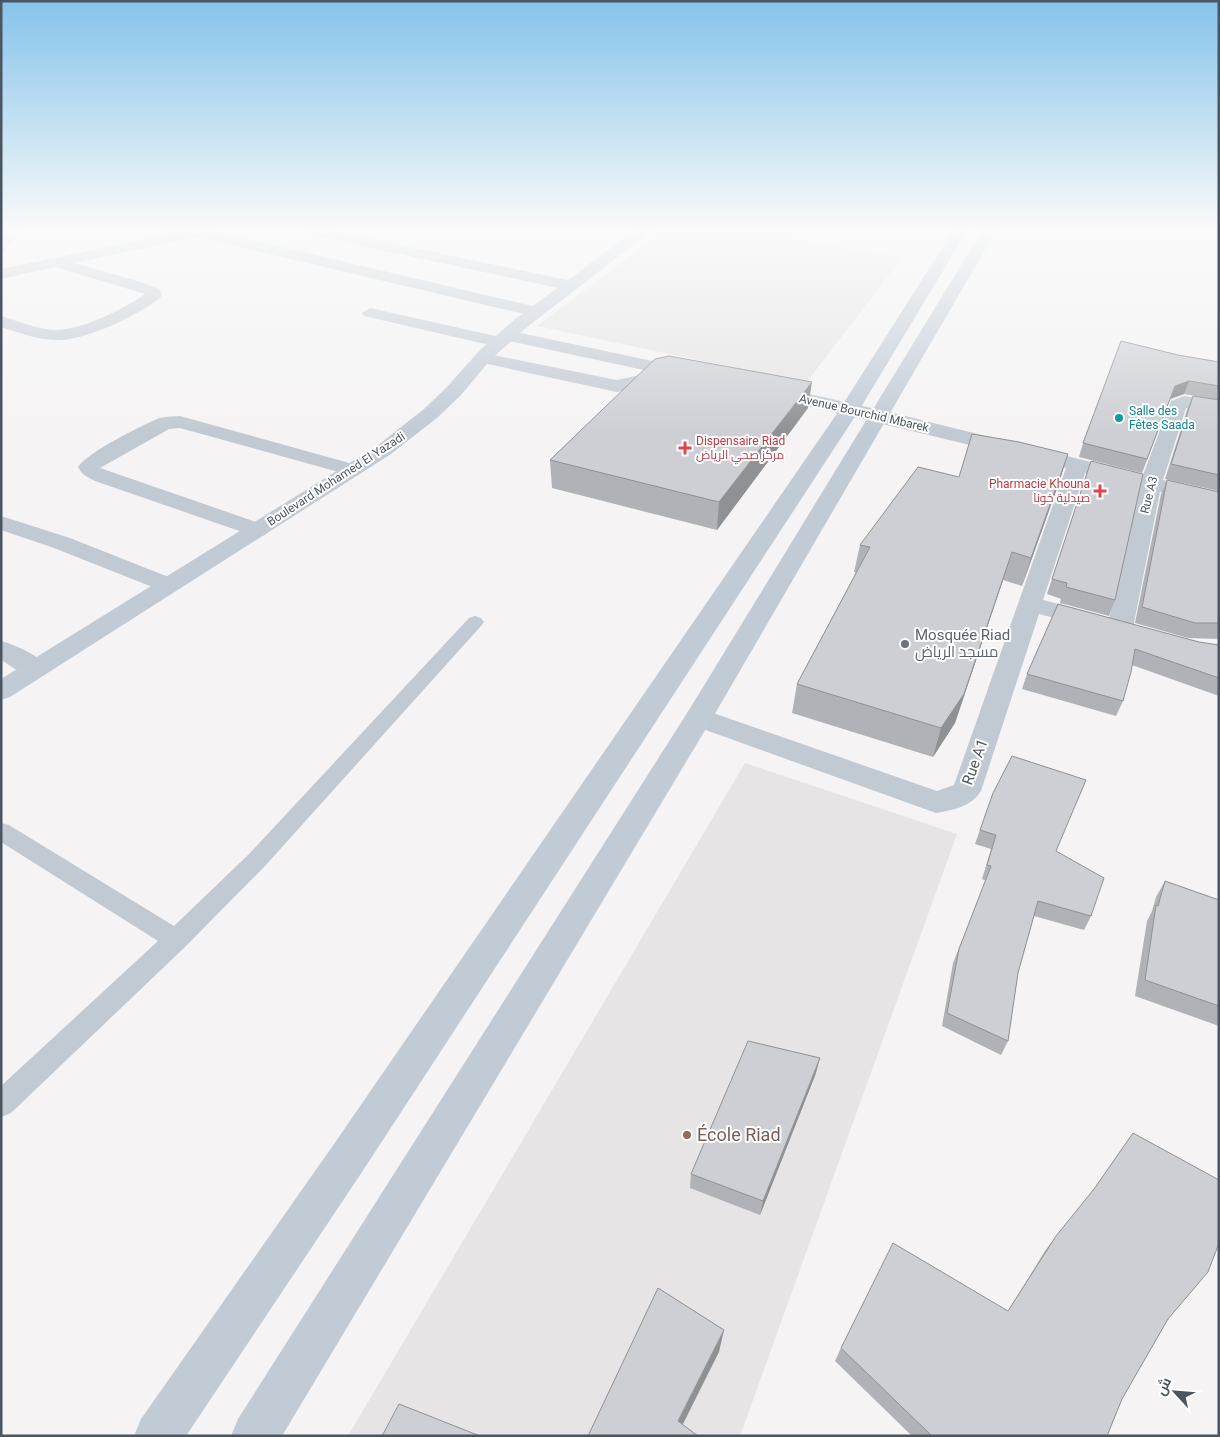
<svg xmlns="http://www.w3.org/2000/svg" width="1220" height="1437" viewBox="0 0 1220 1437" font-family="Roboto,Cairo,sans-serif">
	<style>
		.education { fill: #e6e4e5 }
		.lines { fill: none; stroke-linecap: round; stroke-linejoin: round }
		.lane { fill: #c1cad2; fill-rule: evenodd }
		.street { fill: #c1cad2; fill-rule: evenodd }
		.secondary { fill: #c1cbd6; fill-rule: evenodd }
		.wall { fill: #b0b2b7 }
		.shaded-wall { fill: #909195 }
		.building { fill: #cdcfd5; stroke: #909195 }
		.culture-dot { fill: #0f9aa8; stroke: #fff; stroke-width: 2 }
		.health-dot { fill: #e0444e; stroke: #fff; stroke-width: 2 }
		.worship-dot { fill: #6b7280; stroke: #fff; stroke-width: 2 }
		.education-dot { fill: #8d6e63; stroke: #fff; stroke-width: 2 }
		.labels { text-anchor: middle; stroke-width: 4; stroke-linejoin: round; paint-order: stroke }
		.far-culture-label { font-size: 12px; fill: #0d838f; stroke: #fff; text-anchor: start }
		.far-street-label { font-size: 12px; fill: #4a5661; stroke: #fff }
		.far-health-label { font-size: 12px; fill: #be3a42; stroke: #fff; text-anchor: start }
		.worship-label { font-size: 15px; fill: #5b616d; stroke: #fff; text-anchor: start }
		.street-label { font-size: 15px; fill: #4a5661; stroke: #fff }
		.near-education-label { font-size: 18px; fill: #785e54; stroke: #fff; text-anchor: start }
	</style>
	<rect width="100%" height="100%" fill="#f5f3f3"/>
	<!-- education -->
	<path class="education" d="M 663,231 L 756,231 L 902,258 L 806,383 L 537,326 Z
		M 745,763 L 957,834 L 740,1436 L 348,1436 Z"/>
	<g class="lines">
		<!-- lane -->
		<path class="lane" d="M 9,231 L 20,231 L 5,251 L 1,252 L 1,242 Z
			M 163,231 L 176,231 L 184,238 L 183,240 L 175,240 Z
			M 475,616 L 481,618 L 484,622 L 481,626 L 265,866 L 185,947 L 11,1113 L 1,1117 L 1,1086 L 158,941 L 1,842 L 1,823 L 9,825 L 174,926 L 249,854 L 469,618 Z"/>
		<!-- street -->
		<path class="street" d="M 185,231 L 214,231 L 537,307 L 545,312 L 537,317 L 197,237 L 74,263 L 138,281 L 159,289 L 162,295 L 160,298 C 136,316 91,338 61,340 C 41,341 20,333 1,327 L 1,316 C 19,321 36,329 54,330 C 79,331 125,309 145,294 L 55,267 L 1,279 L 1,269 Z
			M 304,231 L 333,231 L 572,281 L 580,286 L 572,291 L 311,235 Z
			M 370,308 L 500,337 L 499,335 L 501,331 L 507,330 L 685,368 L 691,369 L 694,373 L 691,377 L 685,378 L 672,376 L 645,386 L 617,392 L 483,363 L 477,362 L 474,358 L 477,354 L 483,353 L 617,380 L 653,372 L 505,340 L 507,342 L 504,346 L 498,347 L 364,316 L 362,313 Z
			M 773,386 L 881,410 L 1143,475 L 1171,401 L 1184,396 L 1219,401 L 1219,413 L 1186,408 L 1163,480 L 1219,493 L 1219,506 L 1160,492 L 1133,628 L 1129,633 L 1120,636 L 1111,633 L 1107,628 L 1140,487 L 1085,473 L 1043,600 L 1101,615 L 1104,620 L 1101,625 L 1092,628 L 1039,614 L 981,791 C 971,807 953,810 936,813 L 689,724 L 685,717 L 689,710 L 699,708 L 937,791 L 954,785 L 1066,468 L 766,396 L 764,392 L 766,388 Z
			M 180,416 L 360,466 L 363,470 L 360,474 L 353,476 L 180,428 L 169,429 L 100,468 L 265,525 L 268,530 L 265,535 L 257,537 L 95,481 C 87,477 82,475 78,467 C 88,452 139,427 157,419 C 164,416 172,417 180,416 Z
			M 1,516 L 70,538 L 176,580 L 180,585 L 176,590 L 168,592 L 160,590 L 54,548 L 1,530 Z
			M 1,641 C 16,645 41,656 49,669 L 45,675 C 28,680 16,669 1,660 Z"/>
		<!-- secondary -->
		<path class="secondary" d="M 634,231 L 651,231 L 526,328 L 491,359 L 461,395 L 438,417 L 391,454 L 10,697 L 1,700 L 1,679 L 377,446 L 424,409 L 447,387 L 479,351 L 514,320 Z
			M 953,231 L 967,231 L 858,412 L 362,1172 L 186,1436 L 134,1436 L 141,1419 L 334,1144 L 838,412 Z
			M 982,231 L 996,231 L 713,717 L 282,1436 L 231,1436 L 238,1419 L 689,710 Z"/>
	</g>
	<!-- wall -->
	<path class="wall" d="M 1178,355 L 1219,362 L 1219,491 L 1165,479 L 1187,410 L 1193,396 L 1212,399 L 1184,394 L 1170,399 L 1142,473 L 1079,457 L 1083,443 Z
		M 808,408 L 717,530 L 552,488 L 550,460 Z
		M 1091,461 L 1115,600 L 1109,616 L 1060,603 L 1061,599 L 1047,594 Z
		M 959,477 L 1060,480 L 1022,586 L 1003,580 L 955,723 L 933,757 L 792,713 L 797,684 L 856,573 L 854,572 L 860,545 Z
		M 1167,480 L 1219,492 L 1219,639 L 1188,638 L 1135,623 L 1161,494 Z
		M 1058,604 L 1199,642 L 1219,645 L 1219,696 L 1132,665 L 1123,701 L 1116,716 L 1022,689 L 1027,674 Z
		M 993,793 L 1056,851 L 1091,916 L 1084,930 L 1034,916 L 1018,973 L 1008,1041 L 1001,1055 L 942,1026 L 953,963 L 986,881 L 982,879 L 991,849 L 975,844 Z
		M 1165,881 L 1219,900 L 1219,1026 L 1135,996 L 1147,921 L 1152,911 L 1156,897 Z
		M 816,1073 L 760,1215 L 690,1188 L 691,1174 Z
		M 1056,1236 L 1168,1319 L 1122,1399 L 1107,1436 L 912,1436 L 835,1361 L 841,1348 L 1008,1311 L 1045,1251 Z"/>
	<!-- shaded-wall -->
	<path class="shaded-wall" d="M 1189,381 L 1184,394 L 1170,399 L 1142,473 L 1175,386 Z
		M 812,382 L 808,408 L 717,530 L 719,502 Z
		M 1068,454 L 1060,480 L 1022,586 L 1031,558 Z
		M 1012,552 L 1003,580 L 955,723 L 933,757 L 941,728 Z
		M 820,1058 L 816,1073 L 760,1215 L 763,1201 Z
		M 724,1330 L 719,1352 L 677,1436 L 678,1421 Z"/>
	<!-- building -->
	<path class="building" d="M 1121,341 L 1178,355 L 1219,362 L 1219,386 L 1189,381 L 1175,386 L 1147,459 L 1083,443 Z
		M 669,356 L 812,382 L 719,502 L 550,460 L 655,359 Z
		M 1193,396 L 1219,400 L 1219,475 L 1171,464 Z
		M 972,434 L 1019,442 L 1068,454 L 1031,558 L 1012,552 L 964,694 L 941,728 L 797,684 L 870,547 L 860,545 L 918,467 L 959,477 Z
		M 1091,461 L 1143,474 L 1115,600 L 1066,587 L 1067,583 L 1052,579 Z
		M 1167,480 L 1219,492 L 1219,623 L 1195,623 L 1142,607 Z
		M 1058,604 L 1199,642 L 1219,645 L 1219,678 L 1135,649 L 1131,672 L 1123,701 L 1027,674 Z
		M 1012,756 L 1086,780 L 1056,851 L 1104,878 L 1091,916 L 1038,901 L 1018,973 L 1008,1041 L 947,1013 L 959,949 L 991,866 L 987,865 L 996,835 L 980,830 L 993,793 Z
		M 1165,881 L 1219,900 L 1219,1006 L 1145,980 L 1156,905 L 1158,906 Z
		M 748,1041 L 820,1058 L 763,1201 L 691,1174 Z
		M 1133,1133 L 1219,1180 L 1219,1243 L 1208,1272 L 1168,1319 L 1122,1399 L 1107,1436 L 932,1436 L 841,1348 L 893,1243 L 1008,1311 L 1056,1236 L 1094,1189 Z
		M 658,1288 L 724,1330 L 678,1421 L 698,1436 L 588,1436 Z
		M 399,1404 L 480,1436 L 382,1436 Z"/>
	<!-- sky -->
	<linearGradient id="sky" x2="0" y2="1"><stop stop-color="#85c3ea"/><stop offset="0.53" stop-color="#fafafa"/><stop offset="1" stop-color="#fafafa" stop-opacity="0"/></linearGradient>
	<rect width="1220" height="433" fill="url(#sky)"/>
	<!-- markers -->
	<circle class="culture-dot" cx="1119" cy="418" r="5"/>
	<g class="health-dot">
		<path d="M682.5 440.5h5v5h5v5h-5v5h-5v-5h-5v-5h5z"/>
		<path d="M1097.5 483.5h5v5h5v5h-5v5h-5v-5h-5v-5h5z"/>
	</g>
	<circle class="worship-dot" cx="905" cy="644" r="5"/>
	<circle class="education-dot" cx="687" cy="1135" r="5"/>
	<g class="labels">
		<!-- far-culture labels -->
		<g class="far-culture-label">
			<text x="1129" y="415">Salle des<tspan x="1129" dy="14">Fêtes Saada</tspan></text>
		</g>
		<!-- far-street labels -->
		<g class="far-street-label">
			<text transform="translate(864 413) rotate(13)" y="4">Avenue Bourchid Mbarek</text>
			<text transform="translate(336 479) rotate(-33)" y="4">Boulevard Mohamed El Yazadi</text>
			<text transform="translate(1149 495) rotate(-76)" y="4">Rue A3</text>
		</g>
		<!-- far-health labels -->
		<g class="far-health-label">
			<text x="696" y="445">Dispensaire Riad<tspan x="696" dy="14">مركز صحي الرياض</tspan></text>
			<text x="1090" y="488" text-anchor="end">Pharmacie Khouna<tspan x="1090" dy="14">صيدلية خونا</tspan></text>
		</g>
		<!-- worship labels -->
		<g class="worship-label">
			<text x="915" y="640">Mosquée Riad<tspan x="915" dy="17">مسجد الرياض</tspan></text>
		</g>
		<!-- street labels -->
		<g class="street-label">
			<text transform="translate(975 762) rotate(-70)" y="5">Rue A1</text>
		</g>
		<!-- near-education labels -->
		<g class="near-education-label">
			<text x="697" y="1141">École Riad</text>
		</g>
	</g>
	<!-- border -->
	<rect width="1220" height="1437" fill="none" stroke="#4a5661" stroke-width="5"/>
	<!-- north arrow -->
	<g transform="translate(1175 1392) rotate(296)" stroke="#ffffff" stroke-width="4" paint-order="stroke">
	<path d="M0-4L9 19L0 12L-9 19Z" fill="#4a5661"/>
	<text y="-8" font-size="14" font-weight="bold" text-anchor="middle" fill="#4a5661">ش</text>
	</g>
</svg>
